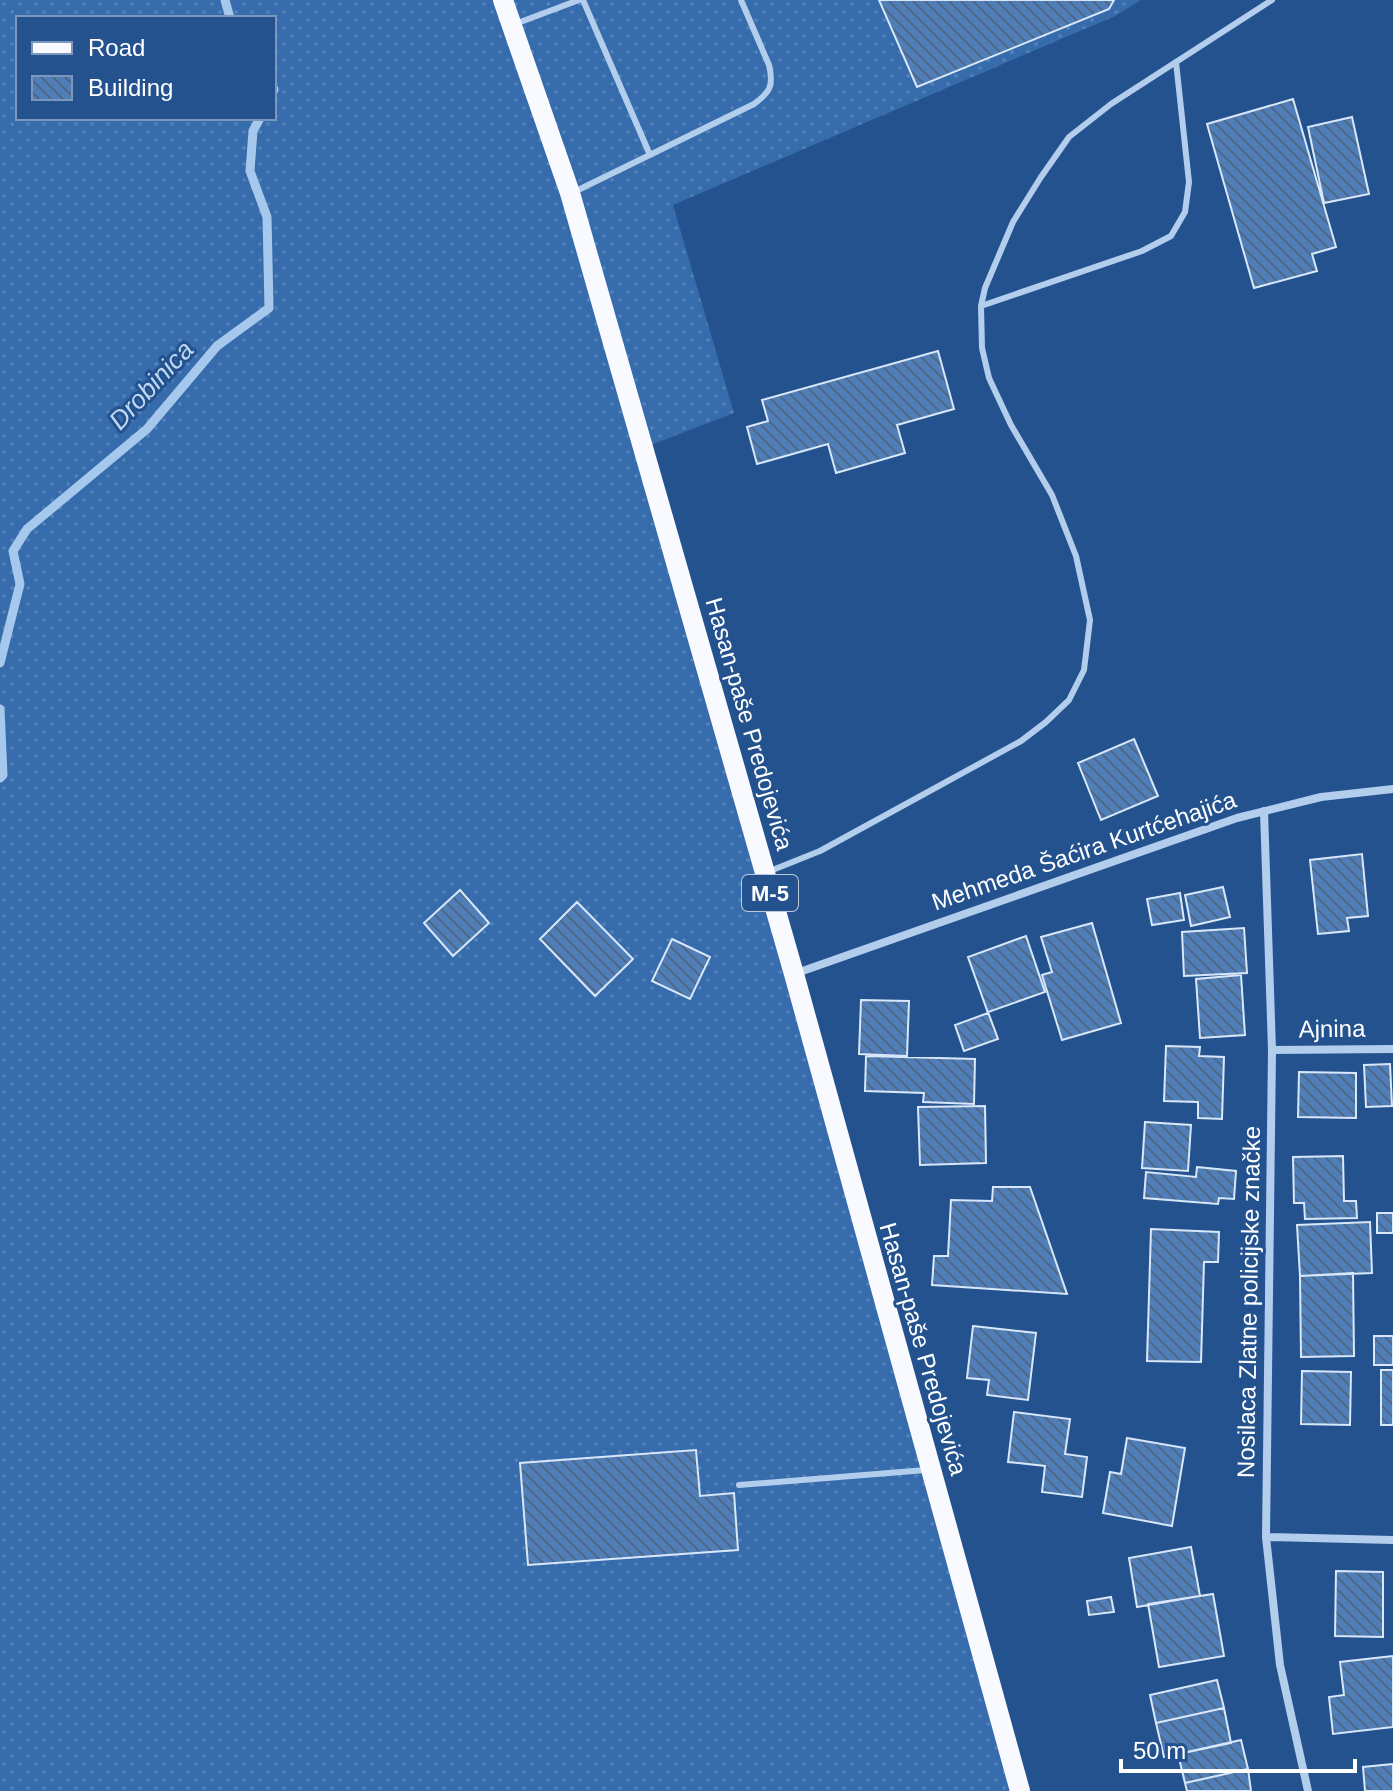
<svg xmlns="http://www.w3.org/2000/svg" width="1393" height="1791" viewBox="0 0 1393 1791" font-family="Arial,sans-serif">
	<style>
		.grass { fill: url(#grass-dots); fill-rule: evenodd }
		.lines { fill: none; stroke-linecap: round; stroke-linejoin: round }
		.stream { stroke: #a7c8ed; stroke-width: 9 }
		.building { fill: url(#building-back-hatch); stroke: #d8e7f9; stroke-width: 2 }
		.service { stroke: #b3cdec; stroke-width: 6 }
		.minor { stroke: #b3cdec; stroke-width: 8 }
		.primary { stroke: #f8faff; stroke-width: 20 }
		.labels { text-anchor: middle; stroke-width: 6; stroke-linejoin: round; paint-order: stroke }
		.shield { fill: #23528f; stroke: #bdcbdd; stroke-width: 2 }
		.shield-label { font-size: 22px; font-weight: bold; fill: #fff }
		.street-label { font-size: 24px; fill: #fff; stroke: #23528f }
		.water-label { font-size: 26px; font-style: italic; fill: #bfd7f3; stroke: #23528f }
	</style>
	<defs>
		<pattern id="grass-dots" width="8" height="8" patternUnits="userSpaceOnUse" patternTransform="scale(2)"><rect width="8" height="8" fill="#376cac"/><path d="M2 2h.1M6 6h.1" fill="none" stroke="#5582b8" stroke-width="1.8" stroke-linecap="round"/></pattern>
		<pattern id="building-back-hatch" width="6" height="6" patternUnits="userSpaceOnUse" patternTransform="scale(2)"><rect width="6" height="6" fill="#507eb8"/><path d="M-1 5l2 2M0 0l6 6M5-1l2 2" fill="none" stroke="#4e6887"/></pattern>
	</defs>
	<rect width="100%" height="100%" fill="#23528f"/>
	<!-- grass -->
	<path class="grass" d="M 0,0 L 1141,0 L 1115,16 L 673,205 L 734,413 L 643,448 L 1020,1791 L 0,1791 ZM 18,18 L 274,18 L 274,118 L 18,118 Z"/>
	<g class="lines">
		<!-- stream -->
		<path class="stream" d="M 225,0 L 230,18
			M 274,89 L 274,90
			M 0,663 L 20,584 L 13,551 L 27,529 L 147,429 L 217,346 L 269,308 L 267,217 L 250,171 L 253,131 L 260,118
			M 0,709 L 3,775 L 0,778"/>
	</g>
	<!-- building -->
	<path class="building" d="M 879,0 L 1114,0 L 1109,9 L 917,87 Z
		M 1293,99 L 1336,247 L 1312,254 L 1317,271 L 1254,288 L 1207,124 Z
		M 1352,117 L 1369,194 L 1324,203 L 1308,127 Z
		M 938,351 L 954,409 L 897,425 L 905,453 L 836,473 L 828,444 L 757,464 L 747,427 L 768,421 L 762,400 Z
		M 1134,739 L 1158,796 L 1101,820 L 1078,763 Z
		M 1362,854 L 1368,916 L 1347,918 L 1349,931 L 1318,934 L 1310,860 Z
		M 1223,887 L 1230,917 L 1191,926 L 1185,895 Z
		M 460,890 L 489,923 L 453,956 L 424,923 Z
		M 1180,893 L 1184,920 L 1152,925 L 1147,899 Z
		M 577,902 L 633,959 L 595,996 L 540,939 Z
		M 1092,923 L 1121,1023 L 1062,1040 L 1042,975 L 1052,972 L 1041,937 Z
		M 1244,928 L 1247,973 L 1184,976 L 1182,932 Z
		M 1026,936 L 1045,992 L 988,1012 L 998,1039 L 964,1051 L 955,1025 L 988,1013 L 968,957 Z
		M 672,939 L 710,957 L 690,999 L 652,981 Z
		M 1241,975 L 1245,1035 L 1200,1038 L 1196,979 Z
		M 861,1000 L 909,1001 L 907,1056 L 859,1054 Z
		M 1166,1046 L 1200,1047 L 1199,1056 L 1224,1057 L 1222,1119 L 1198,1118 L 1198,1102 L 1164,1101 Z
		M 866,1056 L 975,1059 L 974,1104 L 923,1102 L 924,1093 L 865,1091 Z
		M 1390,1064 L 1392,1106 L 1366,1107 L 1364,1065 Z
		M 1299,1072 L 1356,1073 L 1356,1118 L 1298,1117 Z
		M 985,1106 L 986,1163 L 920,1165 L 918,1107 Z
		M 1145,1122 L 1191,1125 L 1188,1171 L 1142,1168 Z
		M 1343,1156 L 1344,1201 L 1356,1201 L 1357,1218 L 1305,1219 L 1304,1203 L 1294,1203 L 1293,1157 Z
		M 1197,1167 L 1236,1171 L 1234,1199 L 1219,1198 L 1218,1204 L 1144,1198 L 1146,1172 L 1196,1177 Z
		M 993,1187 L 1030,1187 L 1067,1294 L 932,1285 L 934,1256 L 948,1256 L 951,1200 L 992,1201 Z
		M 1377,1213 L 1393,1213 L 1393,1233 L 1377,1233 Z
		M 1370,1222 L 1372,1273 L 1300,1276 L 1297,1225 Z
		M 1151,1229 L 1219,1232 L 1218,1262 L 1204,1262 L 1201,1362 L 1147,1361 Z
		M 1353,1273 L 1354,1356 L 1301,1357 L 1300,1276 Z
		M 973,1326 L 1036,1333 L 1028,1400 L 987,1395 L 989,1380 L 967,1378 Z
		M 1374,1336 L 1393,1336 L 1393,1365 L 1374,1365 Z
		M 1381,1370 L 1393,1370 L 1393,1425 L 1381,1425 Z
		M 1302,1371 L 1351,1372 L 1350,1425 L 1301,1424 Z
		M 1014,1412 L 1070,1419 L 1065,1454 L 1087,1457 L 1082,1497 L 1042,1492 L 1045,1466 L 1008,1462 Z
		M 1127,1438 L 1185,1448 L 1172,1526 L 1103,1513 L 1110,1472 L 1121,1474 Z
		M 696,1450 L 700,1496 L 734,1493 L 738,1550 L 528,1565 L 520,1463 Z
		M 1191,1547 L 1200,1596 L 1137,1607 L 1129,1558 Z
		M 1336,1571 L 1383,1572 L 1383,1637 L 1335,1636 Z
		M 1213,1594 L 1224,1656 L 1159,1667 L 1148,1604 Z
		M 1111,1597 L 1114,1612 L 1089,1615 L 1087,1601 Z
		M 1393,1656 L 1393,1727 L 1333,1734 L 1329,1697 L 1344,1695 L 1340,1662 Z
		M 1217,1680 L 1224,1708 L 1156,1723 L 1150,1695 Z
		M 1224,1708 L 1231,1743 L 1164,1757 L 1156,1723 Z
		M 1241,1740 L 1248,1769 L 1185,1783 L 1178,1754 Z
		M 1393,1764 L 1393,1791 L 1365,1791 L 1363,1767 Z
		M 1248,1769 L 1251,1791 L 1187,1791 L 1185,1783 Z"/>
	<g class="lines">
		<!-- service -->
		<path class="service" d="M 583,0 L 650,155
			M 515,24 L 579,0
			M 574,192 L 754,104 C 770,92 774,86 769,65 L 741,0
			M 981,306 L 1142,251 L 1171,236 L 1185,212 L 1189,182 L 1176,62
			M 770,871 L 820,851 L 1021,741 L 1046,722 L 1069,700 L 1084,670 L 1090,620 L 1076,556 L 1052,495 L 1011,425 L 989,378 L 982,348 L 981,306 L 985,288 L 1013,222 L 1041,177 L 1069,137 L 1111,104 L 1272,0
			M 739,1485 L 926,1470"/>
		<!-- minor -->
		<path class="minor" d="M 1264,811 L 1272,1050 L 1266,1537 L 1280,1665 L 1308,1791
			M 794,974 L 1237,818 L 1321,797 L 1393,789
			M 1272,1050 L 1393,1049
			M 1266,1537 L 1393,1540"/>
		<!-- primary -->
		<path class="primary" d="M 503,0 L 570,193 L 794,974 L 1020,1791"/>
	</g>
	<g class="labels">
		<!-- shield labels -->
		<rect class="shield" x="742" y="875" width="56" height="36" rx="6"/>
		<g class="shield-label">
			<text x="770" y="901">M-5</text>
		</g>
		<!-- street labels -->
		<g class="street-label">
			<text transform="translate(749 724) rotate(74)" y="8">Hasan-paše Predojevića</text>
			<text transform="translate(1084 851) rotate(-19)" y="8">Mehmeda Šaćira Kurtćehajića</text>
			<text transform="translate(1332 1029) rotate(-1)" y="8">Ajnina</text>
			<text transform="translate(1249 1302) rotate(-89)" y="8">Nosilaca Zlatne policijske značke</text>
			<text transform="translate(923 1349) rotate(74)" y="8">Hasan-paše Predojevića</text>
		</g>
		<!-- water labels -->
		<g class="water-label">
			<text transform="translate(151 385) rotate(-47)" y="9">Drobinica</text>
		</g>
	</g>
	<!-- legend -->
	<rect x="16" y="16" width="260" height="104" fill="#23528f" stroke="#7b97bc" stroke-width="2"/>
	<rect x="32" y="42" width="40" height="12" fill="#f8faff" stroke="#7b97bc" stroke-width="2"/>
	<text x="88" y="56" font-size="24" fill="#ffffff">Road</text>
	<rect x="32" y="76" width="40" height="24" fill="url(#building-back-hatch)" stroke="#7b97bc" stroke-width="2"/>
	<text x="88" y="96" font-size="24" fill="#ffffff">Building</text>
	<!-- scale -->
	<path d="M1121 1759v12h234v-12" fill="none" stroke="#ffffff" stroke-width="4"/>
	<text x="1133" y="1759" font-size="24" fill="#ffffff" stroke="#23528f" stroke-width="6" paint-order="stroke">50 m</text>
</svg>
